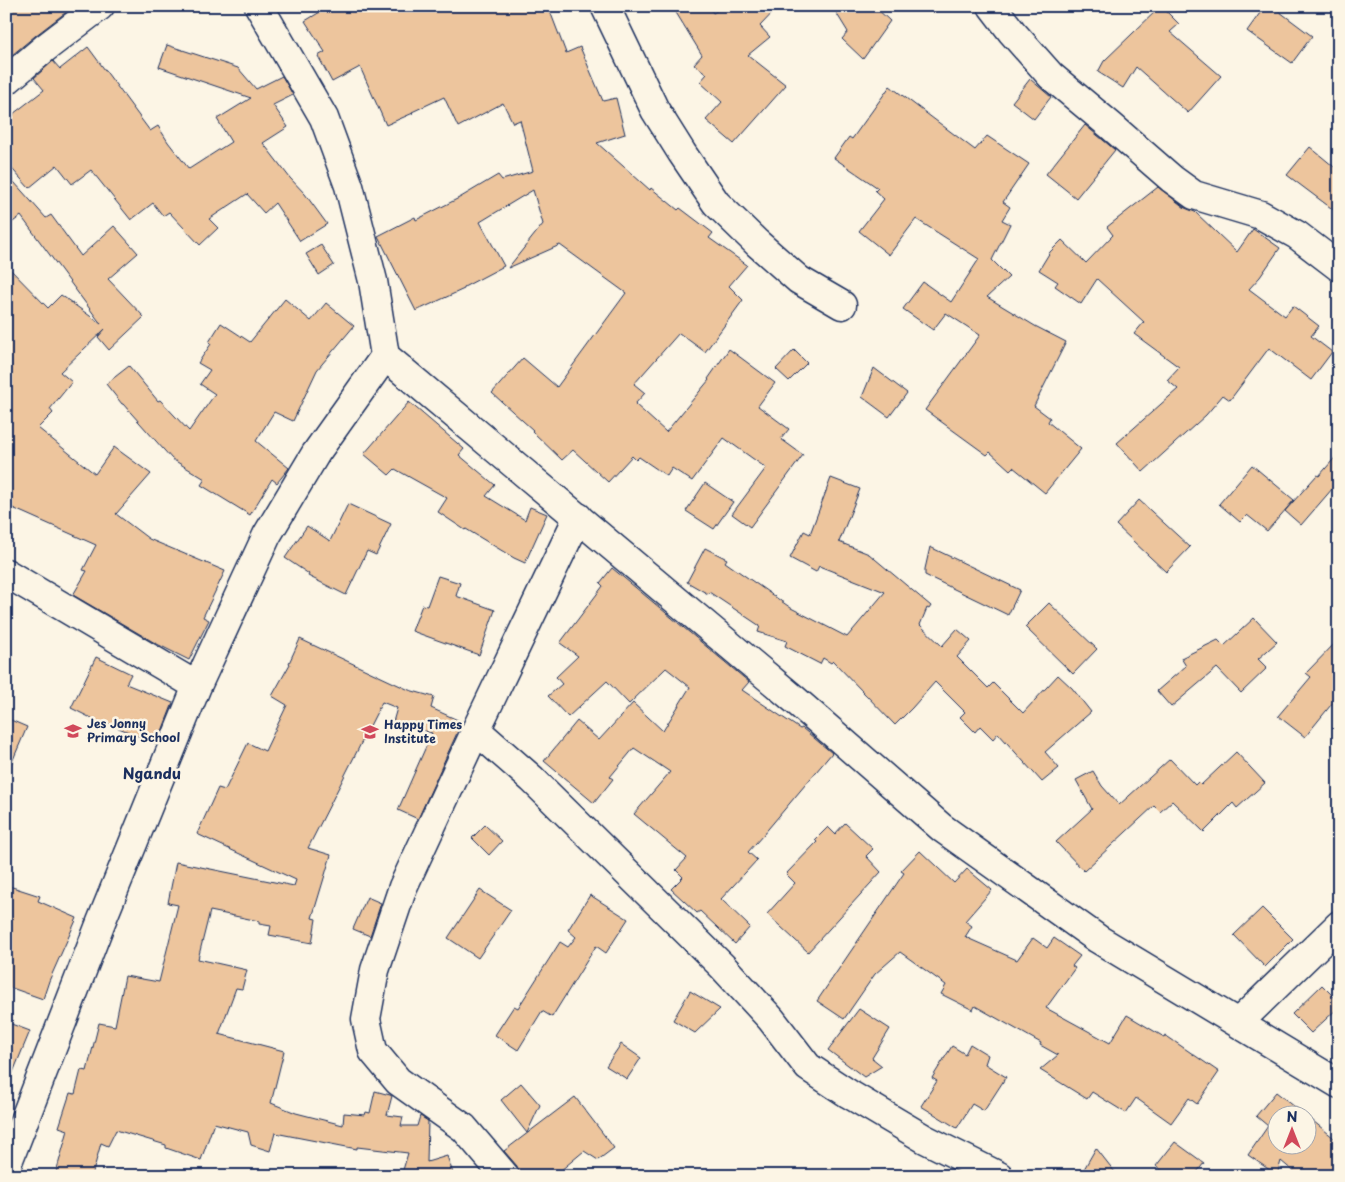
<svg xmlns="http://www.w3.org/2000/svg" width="1345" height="1182" viewBox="0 0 1345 1182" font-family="'Playpen Sans',sans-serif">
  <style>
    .building { fill: #edc59d; stroke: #1b2f5e }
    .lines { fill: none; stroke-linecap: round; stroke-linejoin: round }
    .minor-casing { stroke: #1b2f5e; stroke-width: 31 }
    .minor { stroke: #fcf5e5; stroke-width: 28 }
    .labels { text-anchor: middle; stroke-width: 5; stroke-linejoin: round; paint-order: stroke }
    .poi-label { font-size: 12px; font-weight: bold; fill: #1b2f5e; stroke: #fcf5e5; text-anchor: start }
    .quarter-label { font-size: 15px; font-weight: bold; fill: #1b2f5e; stroke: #fcf5e5 }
  </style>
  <rect width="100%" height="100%" fill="#fcf5e5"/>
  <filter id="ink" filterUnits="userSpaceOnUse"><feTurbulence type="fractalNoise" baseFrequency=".02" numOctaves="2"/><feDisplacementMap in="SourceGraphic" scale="10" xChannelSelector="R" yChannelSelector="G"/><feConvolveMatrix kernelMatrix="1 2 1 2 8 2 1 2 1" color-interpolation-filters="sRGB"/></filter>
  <g filter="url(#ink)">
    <path class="building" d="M6,6H74L35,36L6,60Z
      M330,6H548L566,53L580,47L603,101L616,98L625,134L597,143L650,190L651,188L678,210L680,208L713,233L709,238L747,265L729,286L743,300L705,352L679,333L634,384L645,393L635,404L666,432L709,380L708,379L729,349L775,383L758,406L789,429L781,439L803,455L750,527L732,514L766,468L724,438L692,481L672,468L667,476L639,457L636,460L632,456L608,482L573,450L562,460L532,431L533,430L492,393L523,358L557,387L626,293L560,245L508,268L543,224L533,190L480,222L504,266L464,287V289L416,311L378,236L415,217L416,220L461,197L498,175L502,180L533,171L520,120L513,123L503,103L458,127L444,97L412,112L413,113L386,125L360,67L332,82L318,56L325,52L305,21Z
      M672,6H709L713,13L725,6H779L760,26L770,37L748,55L786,85L734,144L706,120L722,102L700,82L707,74L694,64L702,55Z
      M832,6H874L890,21L863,59L842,39L848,32Z
      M1161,6L1179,24L1170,32L1221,76L1188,113L1136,67L1123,88L1098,72L1104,61Z
      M1265,6H1272L1312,36L1292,63L1247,31Z
      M167,45L238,68L256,89L282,76L293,95L273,105L288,127L263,143L290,178L305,194L327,224L300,241L275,203L264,213L247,194L209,219L218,228L200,245L169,212L163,216L153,203L131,220L91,170L72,184L57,165L29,188L6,162V122L14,115L13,114L44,90L34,78L53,61L60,69L88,47L150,131L158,126L168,142L189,169L231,142L217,119L251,98L159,67Z
      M1030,79L1051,97L1034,119L1012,102Z
      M890,86L975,150L987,136L1029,164L1003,202L1010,207L1002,220L1010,224L992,260L1009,277L987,297L1035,326L1066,342L1034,406L1050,418L1048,422L1081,449L1045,493L1013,467L1010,470L990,452L987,455L925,410L980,335L946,313L933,330L903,309L923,282L951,302L979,259L916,219L889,255L859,231L884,199L875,191L878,188L834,158L849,137L852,139Z
      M1085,125L1115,150L1076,198L1046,174Z
      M1310,147L1339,171V214L1287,175Z
      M6,173L46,218L51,215L81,256L114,226L138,253L108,279L144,317L109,350L98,337L105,329L60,372L72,382L50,409L53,413L38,428L95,474L114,447L151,474L116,514L149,539L225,571L203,617L209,620L189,660L155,643L73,595L87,571L83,570L96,545L6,505V265L48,308L61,295L101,324L21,216L6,227V202L9,200L6,197Z
      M1158,187L1185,208L1195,212L1237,252L1253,229L1280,248L1260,277L1249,289L1285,316L1293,306L1319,326L1311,336L1332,352L1311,380L1269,348L1230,400L1223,395L1206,415L1143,472L1117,443L1178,389L1167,380L1179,367L1134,334L1144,322L1097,279L1081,304L1055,286L1058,282L1039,270L1050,252L1062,240L1086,263L1113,235L1107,227Z
      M321,245L334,265L319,275L306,254Z
      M285,299L311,321L326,303L354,326L317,370L293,421L274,412L256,441L289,468L277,483L272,479L250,515L201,485L205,479L172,459L123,404H122L106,384L129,366L158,401L160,400L189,431L215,394L200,384L210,370L198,363L211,344L209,342L221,323L250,342Z
      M794,350L807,363L789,381L776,369Z
      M874,368L907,393L889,417L862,397Z
      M409,402L464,449L459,455L495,485L486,496L525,520L530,507L547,514L525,563L514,558L466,529L465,530L438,512L447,498L395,469L389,475L364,454Z
      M1339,453V481L1301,525L1285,511L1317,475L1319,476Z
      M1252,465L1294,500L1267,531L1247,515L1240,522L1219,504Z
      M831,478L860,489L839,542L869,554L931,606L929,609L927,608L920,625L942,646L957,629L971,641L957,657L988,688L993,683L1023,713L1058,675L1072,688L1091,712L1045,752L1059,768L1042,782L998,733L993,739L980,726L975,732L960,717L965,712L935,682L912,708L895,725L833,661L831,663L823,658L820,664L785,646L787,641L758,632L760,626L709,592L708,594L687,582L705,548L727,559L725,562L791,608L847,637L885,592L819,566L816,572L790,558L804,531L810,534Z
      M705,483L733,502L714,529L686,511Z
      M1139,500L1190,547L1166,572L1116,525Z
      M348,504L391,524L376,555L367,551L346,595L308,576L309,574L285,558L307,526L330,541Z
      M930,547L1020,590L1008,615L925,575V569Z
      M612,568L749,682L742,690L800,729L802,728L832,753L763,835L748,852L757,860L721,899L750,927L735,944L700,911L697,913L671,889L683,877L676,870L687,858L634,814L670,772L634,748L610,777L613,779L594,803L544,761L577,721L599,740L633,703L663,731L690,687L666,668L629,704L607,681L568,717L548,696L562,684L556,677L578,656L560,643L603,586L600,583Z
      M438,576L460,583L456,596L495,610L479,655L412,631L422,605L427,606Z
      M1049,603L1097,649L1073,674L1025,627Z
      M1254,618L1277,642L1258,659L1267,668L1241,693L1217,668L1171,707L1157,691L1186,666L1181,658L1218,640L1224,646Z
      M300,639L409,690L434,697L431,708L462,722L418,819L398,810L432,733L393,722L397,708L382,702L308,848L331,855L312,918L316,919L312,943L269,935L271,926L259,924V921L210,911L198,959L247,970L242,989L236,988L219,1034L284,1051L271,1103L296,1113L343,1125L344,1113L365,1115L366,1112L370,1113L375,1091L390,1095L392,1096L387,1115L403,1117L401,1126H417L420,1116L428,1121L427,1162L447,1156L454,1176H398L397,1172L403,1170L408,1153L357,1147V1149L275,1133L270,1151L251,1145L248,1132L214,1123L201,1160L166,1148V1145L116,1130L108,1146L101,1143L92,1176H55L68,1130L59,1127L70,1093L75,1094L81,1070L87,1071L99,1023L115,1026L125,976L159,982L178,905L168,903L176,862L294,886L296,880L197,834L218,788L225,790L248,743L265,751L287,705L272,696L290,664L289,663Z
      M1339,639V695L1305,737L1278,716L1311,677L1306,673Z
      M96,657L131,674L126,684L173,703L157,744L107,723L105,725L71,708Z
      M6,718L27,727L6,776Z
      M1236,752L1265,783L1237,808L1233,803L1204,832L1172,801L1160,812L1154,806L1084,871L1056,842L1092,809L1076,780L1093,771L1102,786L1119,805L1170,759L1195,785L1198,782L1201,785Z
      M845,823L873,849L866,856L881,872L808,952L767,914L795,883L786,874L817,842L815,840L828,827L835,834Z
      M485,825L502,841L489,855L472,838Z
      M920,851L954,883L967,869L992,890L965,921L972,926L965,937L1017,960L1033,938L1047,948L1054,938L1080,956L1072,966L1075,968L1046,1008L1110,1043L1127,1015L1164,1037L1165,1035L1219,1072L1197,1104L1189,1098L1171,1123L1136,1098L1126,1113L1092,1092L1087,1099L1040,1070L1058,1055L1040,1045L1041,1043L975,1006L973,1010L941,994L946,985L900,952L875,974L844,1019L817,1001L904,873L901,871Z
      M6,885L40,896L38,901L77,918L49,981L43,999L6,986Z
      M480,890L511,910L478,958L448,938Z
      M590,895L628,919L606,953L596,946L552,1017L542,1011L518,1050L495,1035L514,1006L518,1008L560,942L568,947L576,937L568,930Z
      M367,897L381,903L370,936L353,929Z
      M1262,908L1293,939L1265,967L1234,935Z
      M1322,985L1339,1002V1007L1311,1033L1292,1014Z
      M690,991L720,1009L695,1033L673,1020Z
      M859,1009L890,1029L872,1058L882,1066L864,1077L828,1050Z
      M6,1022L30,1031L7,1087H6Z
      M621,1044L641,1058L627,1079L606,1066Z
      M970,1044L988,1055L985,1064L1006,1077L984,1111L972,1104L957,1128L921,1106L937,1081L932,1078L952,1046L965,1054Z
      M521,1083L540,1105L527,1133L501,1100Z
      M1276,1092L1304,1114H1278V1144H1308V1117L1339,1142V1176H1299L1281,1161L1277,1175L1248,1155L1268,1126L1256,1116Z
      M575,1097L614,1148L598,1160L584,1151L554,1176H520L517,1166L504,1151Z
      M1175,1142L1204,1163L1194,1176H1169L1156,1166Z
      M1096,1148L1118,1176H1080Z"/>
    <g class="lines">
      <g class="minor-casing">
        <path id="minor" d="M259,6L324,118L349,186L373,281L385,356L794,699L942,828L1098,939L1339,1084
          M605,6L655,110L682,153L716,203L757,243L799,280L842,305
          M992,6L1012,32L1051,76L1111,126L1172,179L1194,195L1261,215L1297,235L1339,267
          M6,81L45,48L100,6
          M6,573L197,686
          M476,730L532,779L722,966L771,1019L808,1067L849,1094L925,1139L999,1176
          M1238,1023L1339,925
          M6,1167L101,922L197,686L267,535L316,453L385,356
          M505,1176L464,1128L398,1081L373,1051L366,1019L375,970L403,887L476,730L578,517"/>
      </g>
      <use href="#minor" class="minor"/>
    </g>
  </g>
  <defs>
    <g id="school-bare" transform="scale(1.35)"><path d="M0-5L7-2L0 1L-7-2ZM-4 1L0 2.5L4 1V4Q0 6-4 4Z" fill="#d1495b" stroke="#fcf5e5" stroke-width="2.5" paint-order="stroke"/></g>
  </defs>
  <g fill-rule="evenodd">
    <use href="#school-bare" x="73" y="731"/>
    <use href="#school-bare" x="370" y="732"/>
  </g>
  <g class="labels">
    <g class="poi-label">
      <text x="87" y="728">Jes Jonny<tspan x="87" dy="14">Primary School</tspan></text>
      <text x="384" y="729">Happy Times<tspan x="384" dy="14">Institute</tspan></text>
    </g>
    <g class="quarter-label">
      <text x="152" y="779">Ngandu</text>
    </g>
  </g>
  <rect width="1345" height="1182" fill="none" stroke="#fcf5e5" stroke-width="25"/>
  <rect x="12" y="12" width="1320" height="1157" fill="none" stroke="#1b2f5e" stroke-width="2" filter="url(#ink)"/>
  <g transform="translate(1292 1130)"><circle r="24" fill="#fcf5e5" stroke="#a2a6af"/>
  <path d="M0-4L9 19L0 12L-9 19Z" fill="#d1495b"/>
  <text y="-8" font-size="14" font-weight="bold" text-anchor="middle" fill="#1b2f5e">N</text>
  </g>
</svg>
